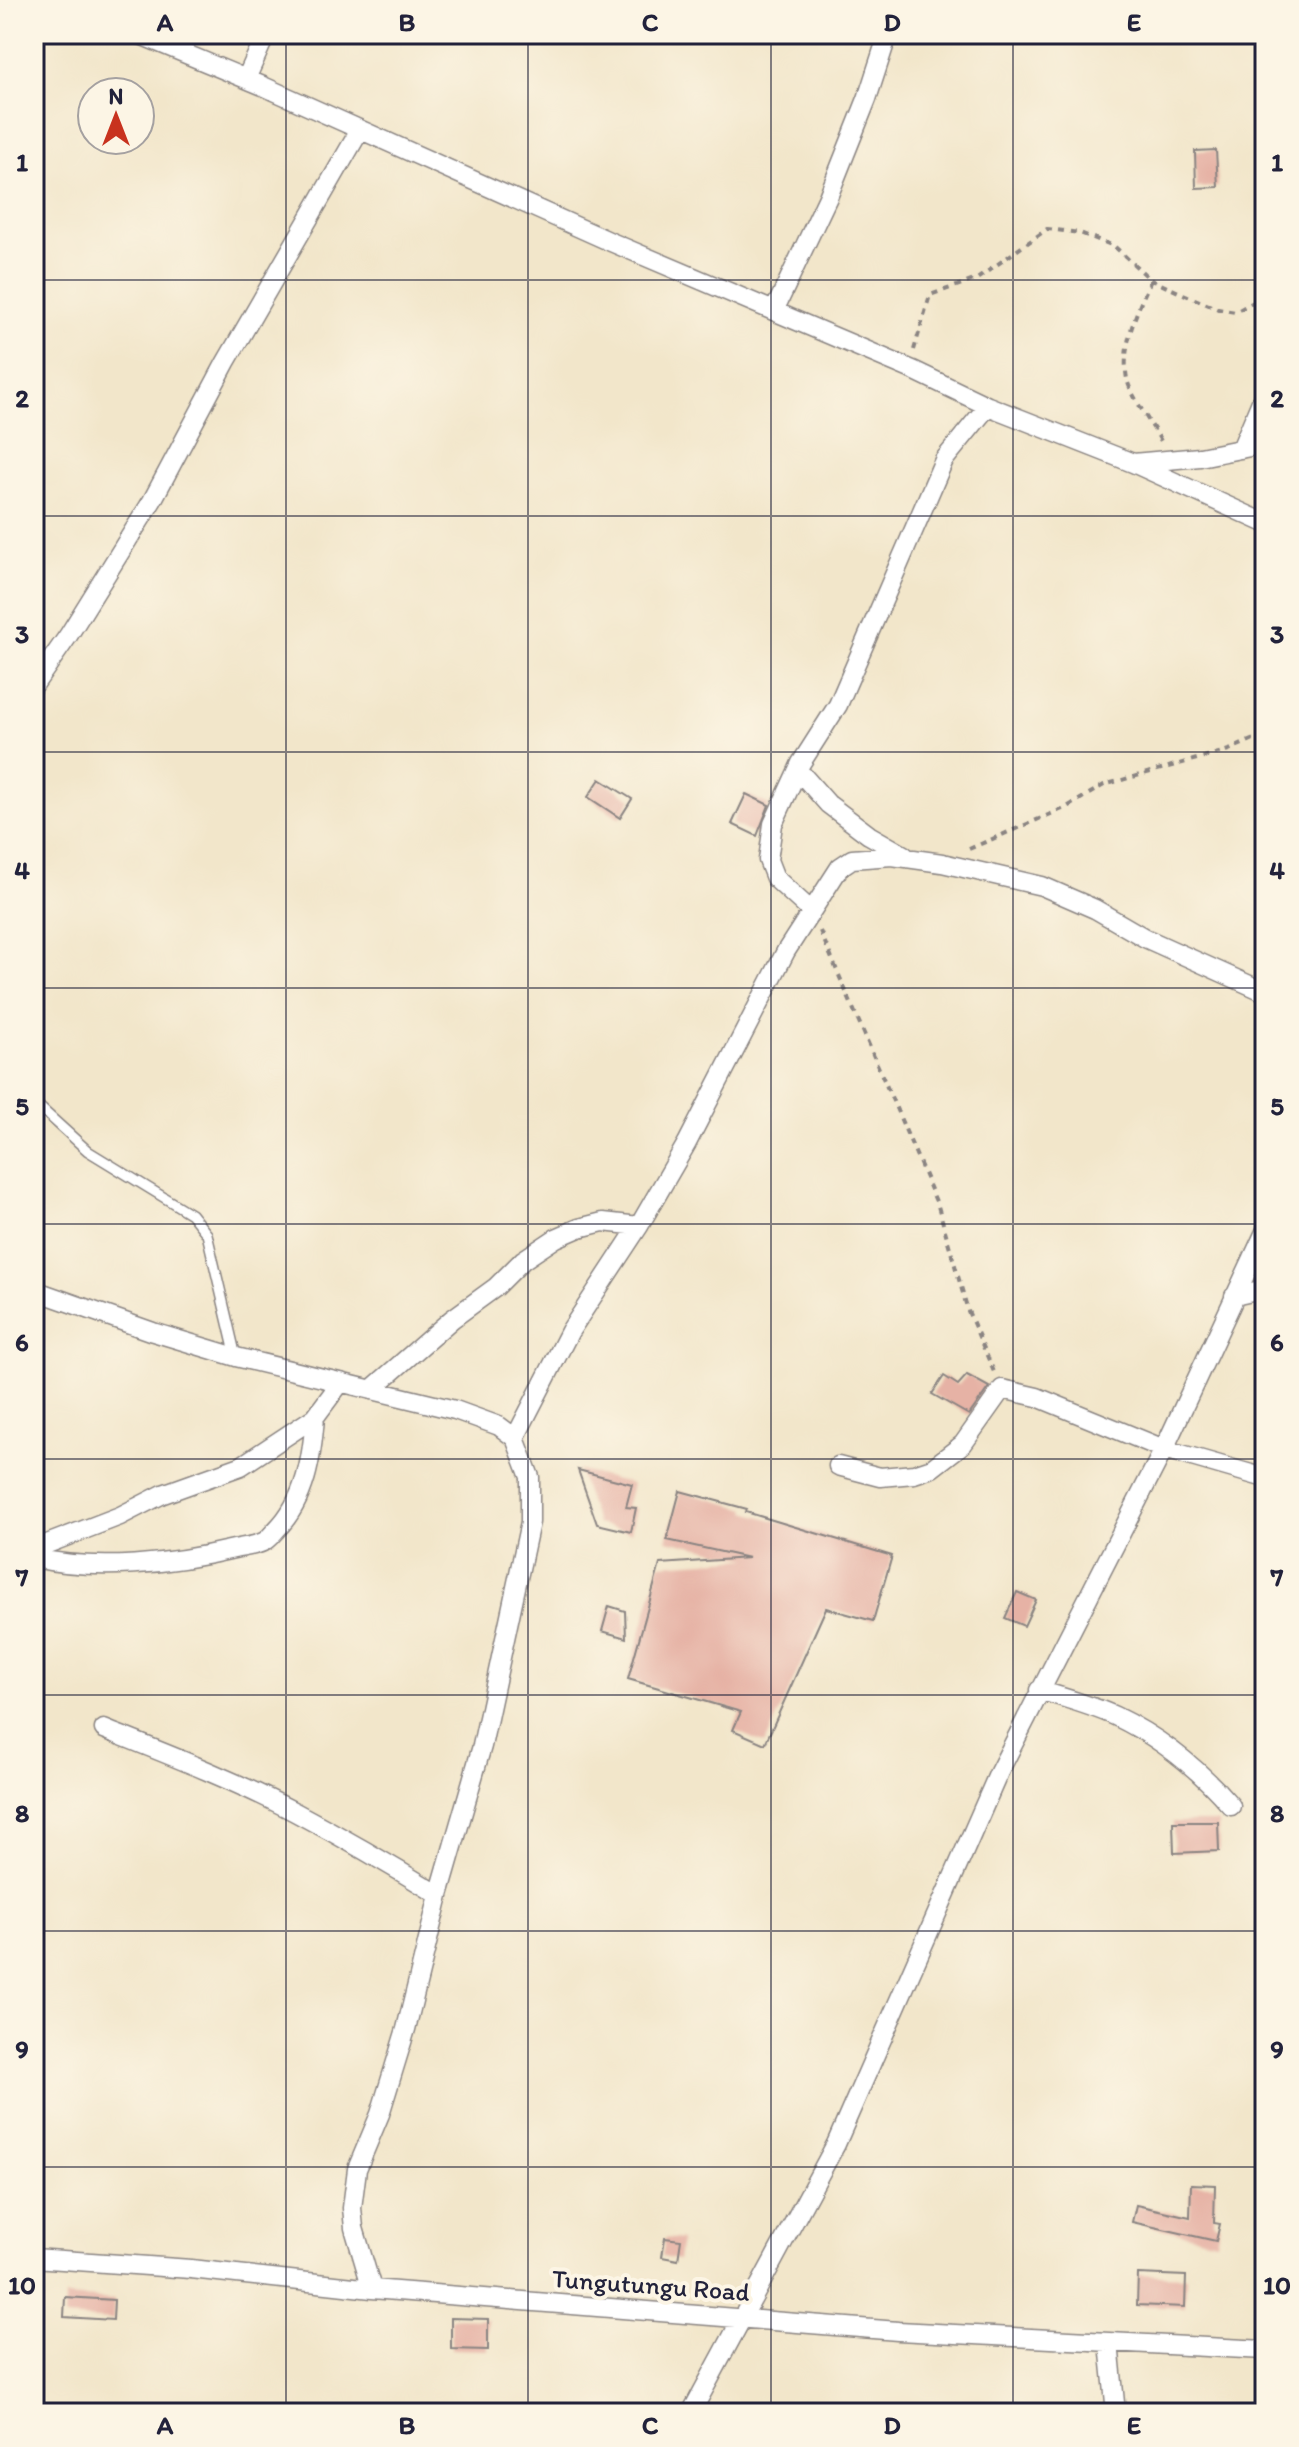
<svg xmlns="http://www.w3.org/2000/svg" width="1299" height="2447" viewBox="0 0 1299 2447" font-family="Itim,sans-serif">
  <style>
    .building { fill: #e6b2a5 }
    .lines { fill: none; stroke-linecap: round; stroke-linejoin: round }
    .service-casing { stroke: #8a8482; stroke-width: 12 }
    .minor-casing { stroke: #8a8482; stroke-width: 21 }
    .path { stroke: #8a8482; stroke-width: 4; stroke-dasharray: 6 6; stroke-linecap: butt }
    .service { stroke: #fff; stroke-width: 9 }
    .minor { stroke: #fff; stroke-width: 18 }
    .grid { fill: none; stroke: #22223b; stroke-width: 2; stroke-opacity: 0.55 }
    .labels { text-anchor: middle; stroke-width: 8; stroke-linejoin: round; paint-order: stroke }
    .street-label { font-size: 26px; fill: #22223b; stroke: #fcf5e5 }
    .neatline { fill: none; stroke: #22223b; stroke-width: 3 }
    .grid-label { font-size: 26px; text-anchor: middle; font-weight: bold; fill: #22223b }
  </style>
  <rect width="100%" height="100%" fill="#fcf5e5"/>
  <filter id="ink" filterUnits="userSpaceOnUse"><feTurbulence type="fractalNoise" baseFrequency=".0125" numOctaves="2"/><feDisplacementMap in="SourceGraphic" scale="16" xChannelSelector="R" yChannelSelector="G"/><feConvolveMatrix kernelMatrix="1 2 1 2 8 2 1 2 1" color-interpolation-filters="sRGB"/></filter>
  <filter id="wash" filterUnits="userSpaceOnUse"><feTurbulence type="fractalNoise" baseFrequency=".006" numOctaves="4" result="noise"/><feDisplacementMap in="SourceGraphic" scale="32" xChannelSelector="R" yChannelSelector="G"/><feGaussianBlur stdDeviation="1.8" result="paint"/><feColorMatrix in="noise" values="0 0 0 0 0 0 0 0 0 0 0 0 0 0 0 0 0 1.4 0 .05"/><feComposite in="paint" operator="in"/></filter>
  <g filter="url(#wash)">
    <rect width="100%" height="100%" fill="#f2e6ca"/>
    <g id="blocks">
      <path class="building" d="M1216,150L1218,187L1196,188L1195,151Z
        M600,779L632,799L620,818L588,797Z
        M746,794L769,805L757,836L732,824Z
        M967,1375L989,1387L969,1415L932,1394L944,1376L958,1385Z
        M578,1470L632,1484L626,1507L636,1508L631,1532L597,1524Z
        M680,1491L747,1509L746,1512L892,1556L873,1621L826,1608L765,1744L733,1730L741,1712L628,1679L660,1564L749,1558L667,1540Z
        M1017,1592L1036,1600L1024,1626L1005,1618Z
        M609,1606L625,1611L626,1638L602,1631Z
        M1173,1822H1218L1219,1851L1174,1853Z
        M1191,2184L1215,2185L1214,2223L1220,2224L1216,2241L1132,2222L1136,2205L1190,2217Z
        M665,2238L681,2240L678,2260L662,2257Z
        M1138,2274L1186,2276L1185,2307L1137,2305Z
        M65,2297L114,2300L113,2320L64,2317Z
        M451,2318L488,2319V2350L451,2349Z"/>
    </g>
  </g>
  <g filter="url(#ink)">
    <use href="#blocks" fill-opacity="0" stroke="#8a8482" stroke-width="2"/>
    <g class="lines">
      <g class="service-casing">
        <path id="service" d="M34,1102L88,1151L191,1214L207,1234L236,1357"/>
      </g>
      <g class="minor-casing">
        <path id="minor" d="M138,34L263,86L611,242L915,371L988,406L1133,463L1265,523
          M246,79L266,34
          M774,311L828,197L867,99L888,34
          M1241,449L1265,392
          M1133,463L1200,457L1265,444
          M34,685L68,636L152,501L226,362L360,130
          M798,770L828,804L869,835L904,855
          M811,911L775,878L768,860L773,824L801,763L838,705L944,460L988,406
          M34,1290L153,1332L236,1357L455,1410L499,1426L515,1438L530,1477V1522L482,1746L439,1895L406,2029L380,2114L357,2169L352,2208L354,2228L372,2289
          M1234,1296L1265,1289
          M372,1389L452,1319L496,1287L523,1260L556,1238L579,1228L603,1222L639,1226
          M515,1438L570,1331L639,1226L687,1143L786,951L840,867L852,859L892,856L942,863L1042,886L1095,909L1145,938L1265,992
          M838,1466L880,1477L914,1474L932,1468L963,1444L1002,1389L1037,1397L1164,1449L1265,1478
          M34,1549L120,1516L163,1494L241,1466L315,1417L341,1382
          M34,1558C97,1572 171,1564 234,1549C243,1547 255,1546 263,1542C268,1540 273,1533 276,1530C306,1500 312,1457 315,1417
          M1039,1690C1064,1698 1091,1705 1115,1716C1159,1737 1199,1769 1231,1806
          M104,1729C169,1755 234,1780 295,1812C344,1838 392,1866 439,1895
          M34,2258L191,2269L372,2289L898,2331L1265,2350
          M1109,2343L1116,2413
          M691,2413L836,2144L999,1772L1164,1449L1265,1232"/>
      </g>
      <path class="path" d="M1151,280C1137,310 1121,346 1127,379C1129,392 1153,427 1161,441
        M914,350L930,295L977,279L1047,229L1080,233L1114,246L1151,280L1218,309L1235,312L1265,296
        M969,849L1067,807L1104,785L1229,750L1265,734
        M820,931L938,1206L968,1311L994,1372"/>
      <use href="#service" class="service"/>
      <use href="#minor" class="minor"/>
    </g>
  </g>
  <path class="grid" d="M286,34V2413M528,34V2413M771,34V2413M1013,34V2413M34,280H1265M34,516H1265M34,752H1265M34,988H1265M34,1224H1265M34,1459H1265M34,1695H1265M34,1931H1265M34,2167H1265"/>
  <g class="labels">
    <g class="street-label">
      <text transform="translate(651 2285) rotate(4)" y="9">Tungutungu Road</text>
    </g>
  </g>
  <rect width="1299" height="2447" fill="none" stroke="#fcf5e5" stroke-width="88"/>
  <g transform="translate(116 116)"><circle r="38" fill="#fcf5e5" stroke="#a5a1a1" stroke-width="2"/>
  <path d="M0-6L14 30L0 20L-14 30Z" fill="#c8321e"/>
  <text y="-12" font-size="22" font-weight="bold" text-anchor="middle" fill="#22223b">N</text>
  </g>
  <rect x="44" y="44" width="1211" height="2359" class="neatline"/>
  <g class="grid-label">
    <text x="165" y="31">A</text>
    <text x="407" y="31">B</text>
    <text x="650" y="31">C</text>
    <text x="892" y="31">D</text>
    <text x="1134" y="31">E</text>
    <text x="22" y="171">1</text>
    <text x="1277" y="171">1</text>
    <text x="22" y="407">2</text>
    <text x="1277" y="407">2</text>
    <text x="22" y="643">3</text>
    <text x="1277" y="643">3</text>
    <text x="22" y="879">4</text>
    <text x="1277" y="879">4</text>
    <text x="22" y="1115">5</text>
    <text x="1277" y="1115">5</text>
    <text x="22" y="1351">6</text>
    <text x="1277" y="1351">6</text>
    <text x="22" y="1586">7</text>
    <text x="1277" y="1586">7</text>
    <text x="22" y="1822">8</text>
    <text x="1277" y="1822">8</text>
    <text x="22" y="2058">9</text>
    <text x="1277" y="2058">9</text>
    <text x="22" y="2294">10</text>
    <text x="1277" y="2294">10</text>
    <text x="165" y="2434">A</text>
    <text x="407" y="2434">B</text>
    <text x="650" y="2434">C</text>
    <text x="892" y="2434">D</text>
    <text x="1134" y="2434">E</text>
  </g>
</svg>
